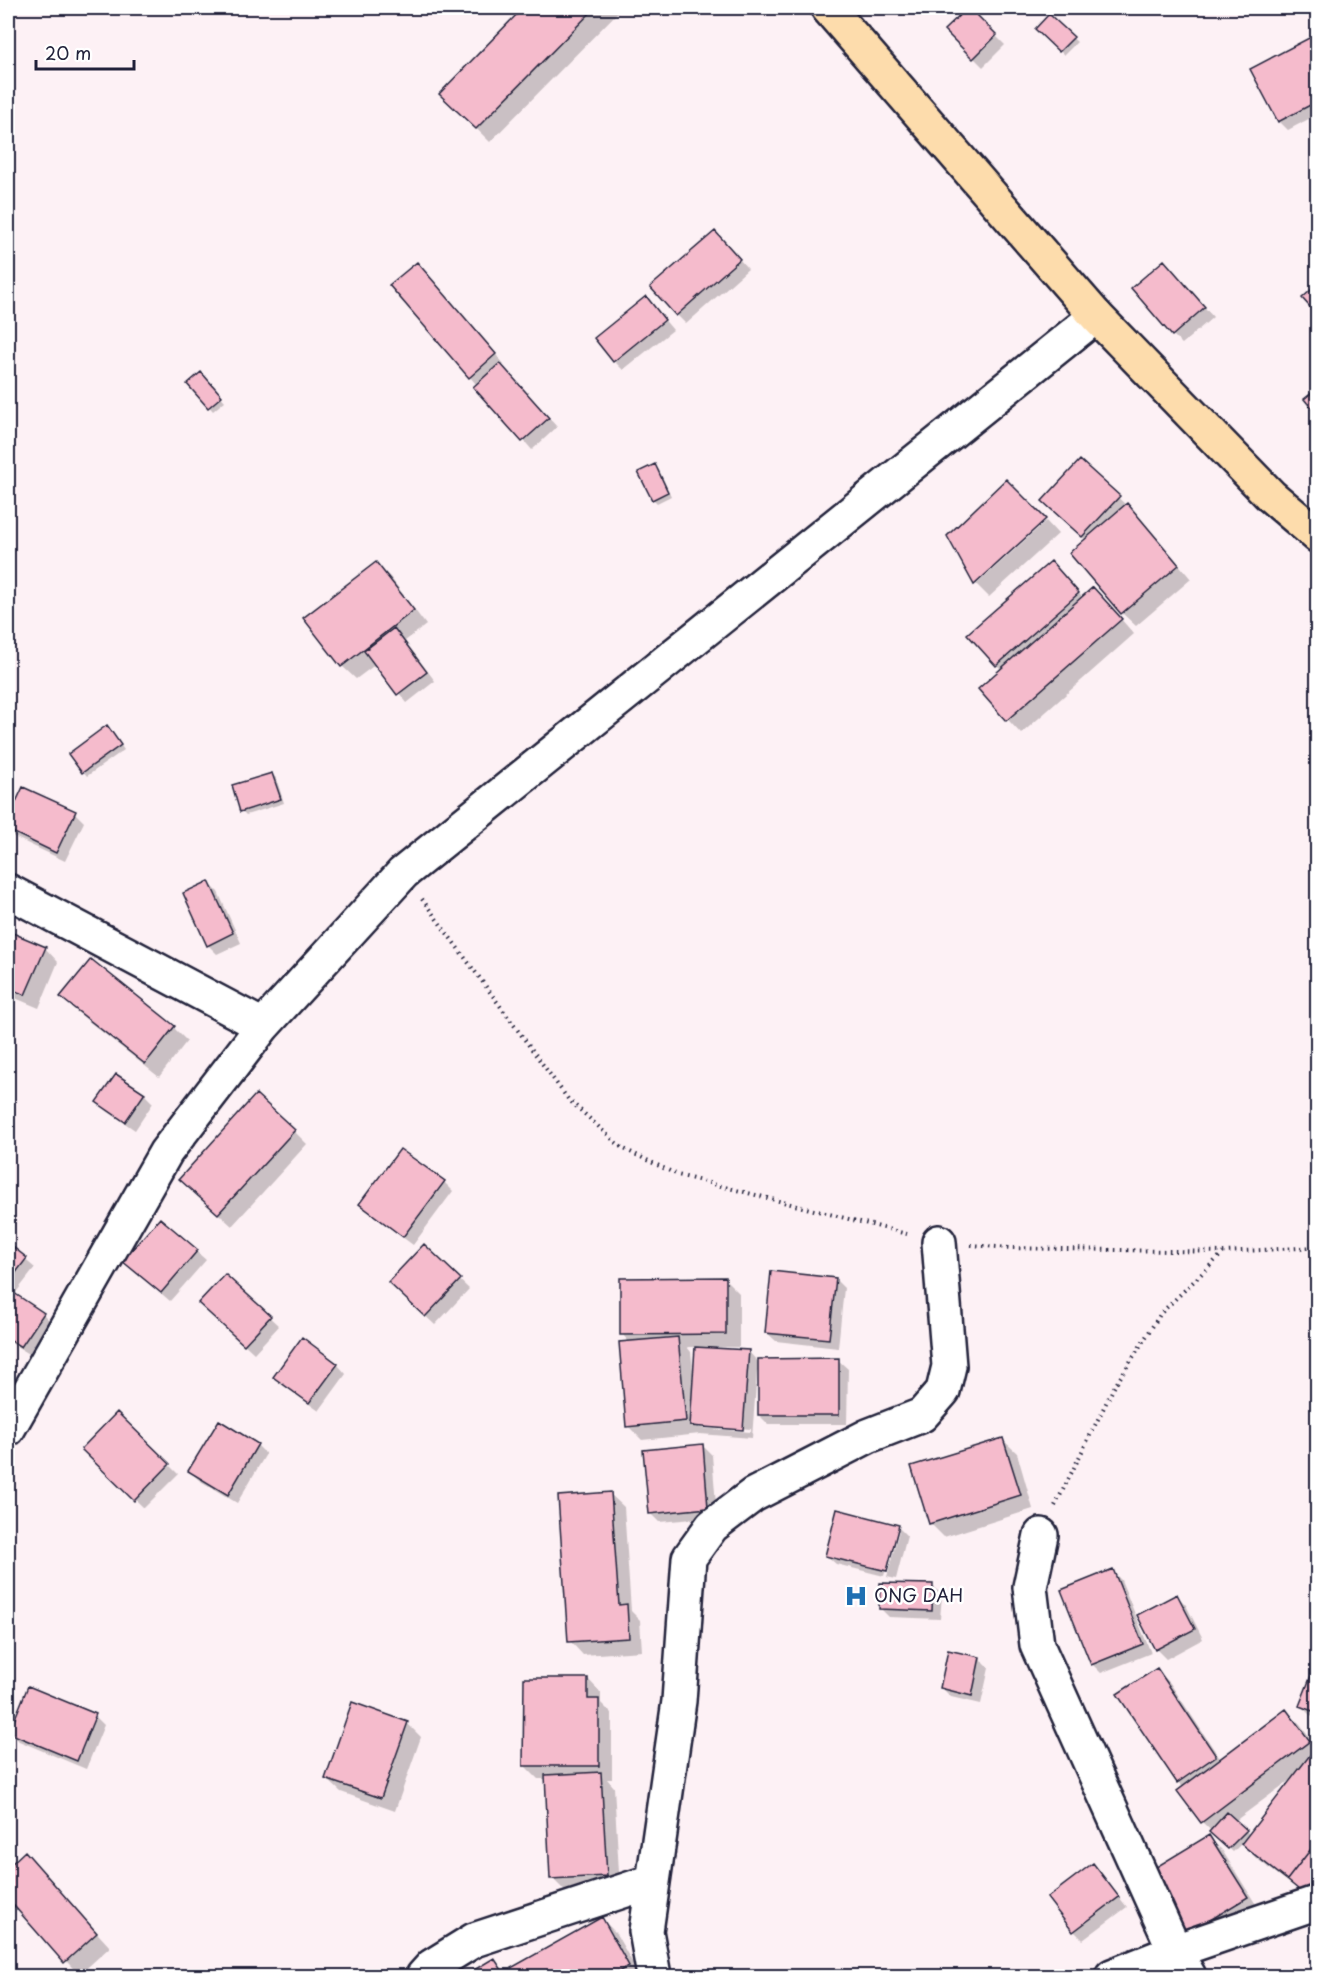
<svg xmlns="http://www.w3.org/2000/svg" width="1325" height="1984" viewBox="0 0 1325 1984" font-family="'Playpen Sans',sans-serif">
  <style>
    .shadow { fill: #0003; fill-rule: evenodd }
    .building { fill: #f5bbcc; stroke: #22223b; stroke-width: 1.5 }
    .lines { fill: none; stroke-linecap: round; stroke-linejoin: round }
    .street-casing { stroke: #22223b; stroke-width: 38 }
    .highway-casing { stroke: #22223b; stroke-width: 38 }
    .path { stroke: #22223b; stroke-width: 4; stroke-dasharray: 1.5 4.5; stroke-linecap: butt }
    .street { stroke: #fff; stroke-width: 33 }
    .highway { stroke: #fddcac; stroke-width: 33 }
    .labels { text-anchor: middle; stroke-width: 5; stroke-linejoin: round; paint-order: stroke }
    .poi-label { font-size: 18px; fill: #22223b; stroke: #fff; text-anchor: start }
  </style>
  <rect width="100%" height="100%" fill="#fdf1f5"/>
  <filter id="ink" filterUnits="userSpaceOnUse"><feTurbulence type="fractalNoise" baseFrequency=".0167" numOctaves="2"/><feDisplacementMap in="SourceGraphic" scale="12" xChannelSelector="R" yChannelSelector="G"/><feConvolveMatrix kernelMatrix="1 2 1 2 8 2 1 2 1" color-interpolation-filters="sRGB"/></filter>
  <g filter="url(#ink)">
    <path class="shadow" d="M525,8H622L490,142L441,94Z
      M968,8L1005,45L983,67L946,30Z
      M1049,16L1077,42L1064,55L1037,29Z
      M1311,39L1318,46V114L1288,130L1279,121Z
      M724,242L748,269L686,324L677,315Z
      M1173,271L1213,317L1182,344L1173,335Z
      M426,273L504,364L502,366L557,427L532,450L470,377Z
      M646,298L673,330L623,370L614,361Z
      M201,374L225,401L213,411L189,384Z
      M1080,462L1141,519L1191,579L1136,626L1122,613L1086,540L1053,510Z
      M655,466L659,470L671,496L657,503L653,499Z
      M1046,521L1058,534L989,597L976,584L948,537L977,580V584Z
      M376,564L390,577L426,625L405,641L435,681L407,703L376,664L356,679L342,666Z
      M1059,572L1083,598L1107,603L1134,634L1021,734L980,689L1002,670L997,665Z
      M111,731L124,750L87,776L70,754Z
      M272,774L276,778L284,803L246,815L242,811Z
      M24,788L75,813L84,822L65,861L14,837L8,830V822Z
      M209,883L218,892L241,943L217,954L208,945Z
      M8,933L45,948L58,962L39,1008L8,995Z
      M62,997L174,1028L187,1041L159,1077L76,1011Z
      M116,1076L144,1094L153,1103L135,1130L107,1111L98,1102Z
      M294,1131L307,1144L232,1226L194,1192Z
      M444,1182L453,1191L413,1245L370,1213L361,1204Z
      M160,1220L206,1260L170,1301L133,1269Z
      M8,1245L35,1268L14,1295L43,1314L52,1323L31,1355L8,1341Z
      M424,1246L469,1289L435,1325L399,1291Z
      M225,1276L279,1326L254,1353L209,1312Z
      M725,1279L739,1293V1347H716V1350L749,1352L759,1363L838,1360L848,1369L847,1424H768L759,1415V1372H757L752,1438L700,1434L642,1440L628,1426L630,1343L622,1334ZM687,1347H696L695,1370H693L691,1352ZM699,1425L751,1429V1432L699,1428Z
      M835,1279L844,1288L838,1348L776,1341L766,1332Z
      M302,1339L338,1365L346,1374L319,1411L284,1386L275,1377Z
      M118,1414L178,1474L144,1508L83,1449Z
      M1003,1440L1017,1453L1033,1509L944,1537L930,1523Z
      M257,1445L266,1454L237,1503L199,1480L190,1471Z
      M703,1446L712,1455L717,1517L659,1522L650,1513Z
      M610,1494L624,1507L631,1611L640,1620L642,1651L583,1655L570,1641Z
      M898,1527L907,1536L896,1579L887,1577L899,1531H896L884,1576L836,1564L826,1555Z
      M1112,1571L1121,1580L1151,1653L1101,1673L1092,1664Z
      M933,1586L942,1595L940,1619L889,1617L880,1608Z
      M1177,1596L1186,1605L1203,1639L1166,1659L1157,1650L1139,1616Z
      M980,1659L989,1668L981,1704L951,1697L942,1688Z
      M1318,1662V1718L1310,1715L1301,1706Z
      M1157,1670L1170,1683L1221,1760L1286,1711L1300,1724L1318,1748L1301,1892L1256,1858L1242,1843L1233,1852L1202,1822L1184,1788L1178,1782ZM1294,1777L1250,1835L1235,1821Z
      M588,1679L601,1693V1703L612,1714V1779H607L614,1787L620,1889L566,1892L552,1878L546,1779H538L525,1766Z
      M29,1688L95,1716L104,1725L86,1769L19,1741L10,1732Z
      M407,1723L421,1737L395,1811L341,1792L327,1779Z
      M1208,1837L1222,1850L1260,1911L1202,1947Z
      M25,1854L110,1947L79,1975L8,1897V1869Z
      M1093,1865L1127,1907L1083,1940L1074,1931Z
      M602,1919L615,1932L640,1976H517L513,1969Z
      M494,1960L508,1976H467Z"/>
    <path class="building" d="M523,8H595L476,129L439,94Z
      M967,8H970L997,35L973,59L944,30Z
      M1049,14L1074,37L1059,52L1035,29Z
      M1311,37L1318,50V101L1278,122L1250,69Z
      M715,231L740,259L676,316L650,287Z
      M1164,260L1205,307L1172,336L1131,288Z
      M417,262L496,354L469,378L389,285Z
      M1318,284V316L1302,298Z
      M646,296L665,320L613,362L594,338Z
      M500,363L549,418L522,442L473,387Z
      M201,372L222,396L208,408L187,384Z
      M1318,388V416L1304,399Z
      M1080,460L1120,496L1082,537L1042,501Z
      M655,464L668,492L652,500L638,472Z
      M1006,479L1046,519L974,585L947,536Z
      M1127,503L1179,565L1121,614L1069,553Z
      M1051,561L1079,593L996,666L967,634Z
      M376,562L414,610L341,667L303,618Z
      M1093,587L1122,619L1006,721L978,689Z
      M394,628L427,672L397,695L364,651Z
      M107,725L121,745L82,773L68,754Z
      M272,773L281,799L240,812L232,785Z
      M23,787L76,811L56,853L8,830V819Z
      M209,881L233,933L207,946L183,893Z
      M8,931L46,947L25,995L8,988Z
      M91,959L175,1026L145,1064L60,997Z
      M116,1074L145,1093L125,1122L96,1102Z
      M256,1094L295,1130L218,1214L179,1179Z
      M400,1149L445,1181L403,1237L359,1204Z
      M160,1218L198,1250L161,1293L122,1261Z
      M8,1243L27,1258L8,1283Z
      M424,1244L461,1279L425,1317L388,1282Z
      M771,1271L836,1278L829,1339L765,1333Z
      M225,1274L271,1316L244,1345L198,1303Z
      M726,1277V1334L620,1335V1278Z
      M8,1289L44,1313L21,1347L8,1339Z
      M302,1337L338,1364L309,1403L273,1377Z
      M678,1337L686,1421L626,1427L619,1342Z
      M695,1347L749,1350L743,1430L690,1426Z
      M839,1358V1415H758V1359Z
      M117,1412L170,1464L134,1501L81,1449Z
      M219,1420L258,1444L228,1495L188,1471Z
      M1003,1438L1021,1495L929,1524L911,1466Z
      M703,1444L708,1508L649,1514L643,1450Z
      M611,1492L619,1605L627,1604L629,1638L568,1642L558,1496Z
      M837,1509L899,1525L887,1571L825,1556Z
      M1113,1569L1143,1644L1091,1665L1061,1590Z
      M880,1583L933,1584L932,1611L879,1609Z
      M1177,1594L1195,1629L1155,1650L1137,1615Z
      M948,1650L980,1657L972,1696L940,1688Z
      M1318,1658V1713L1299,1706Z
      M1157,1668L1216,1756L1177,1783L1117,1694Z
      M524,1678H588V1699H599V1766H523Z
      M28,1686L96,1714L77,1761L9,1733Z
      M352,1702L408,1722L381,1798L325,1779Z
      M1286,1709L1310,1741L1201,1823L1177,1791Z
      M1310,1755L1318,1761V1840L1287,1880L1241,1844Z
      M601,1772L607,1876L550,1879L545,1775Z
      M1227,1812L1247,1830L1228,1849L1209,1832Z
      M1209,1835L1248,1897L1187,1934L1148,1872Z
      M1318,1840V1889L1310,1899L1287,1880Z
      M25,1851L97,1933L64,1963L8,1899V1867Z
      M1093,1863L1119,1897L1073,1932L1047,1898Z
      M602,1917L629,1966L611,1976H516L511,1968Z
      M494,1958L506,1976H464Z"/>
    <g class="lines">
      <g class="street-casing">
        <path id="street" d="M8,891L263,1026
          M8,1429L166,1152L263,1026L403,873L1096,316
          M1041,1535L1030,1587L1037,1645L1175,1951L1189,1976
          M423,1976L432,1966L474,1940L653,1881
          M654,1976L646,1931L679,1701L689,1558L712,1526L753,1495L868,1436L922,1415L943,1391L949,1366L939,1242
          M1112,1976L1175,1951L1318,1902"/>
      </g>
      <g class="highway-casing">
        <path id="highway" d="M828,8L1096,316L1271,496L1318,536"/>
      </g>
      <path class="path" d="M422,899L568,1099L622,1148L678,1175L907,1234
        M971,1245L1010,1248L1224,1252L1318,1247
        M1055,1506L1113,1389L1161,1313L1223,1253"/>
      <use href="#street" class="street"/>
      <use href="#highway" class="highway"/>
    </g>
  </g>
  <defs>
    <g id="hospital-bare" transform="scale(1.8)"><path d="M-5-5h3v3.5h4V-5h3V5h-3V1.5h-4V5h-3Z" fill="#1f6fb2" stroke="#fff" stroke-width="2.5" paint-order="stroke"/></g>
  </defs>
  <g fill-rule="evenodd">
    <use href="#hospital-bare" x="856" y="1596"/>
  </g>
  <g class="labels">
    <g class="poi-label">
      <text x="874" y="1602">ONG DAH</text>
    </g>
  </g>
  <rect width="1325" height="1984" fill="none" stroke="#fff" stroke-width="30"/>
  <rect x="15" y="15" width="1295" height="1954" fill="none" stroke="#22223b" stroke-width="2" filter="url(#ink)"/>
  <path d="M36 60v9h98v-9" fill="none" stroke="#22223b" stroke-width="3"/>
  <text x="45" y="60" font-size="18" fill="#22223b" stroke="#ffffff" stroke-width="4.5" paint-order="stroke">20 m</text>
</svg>
